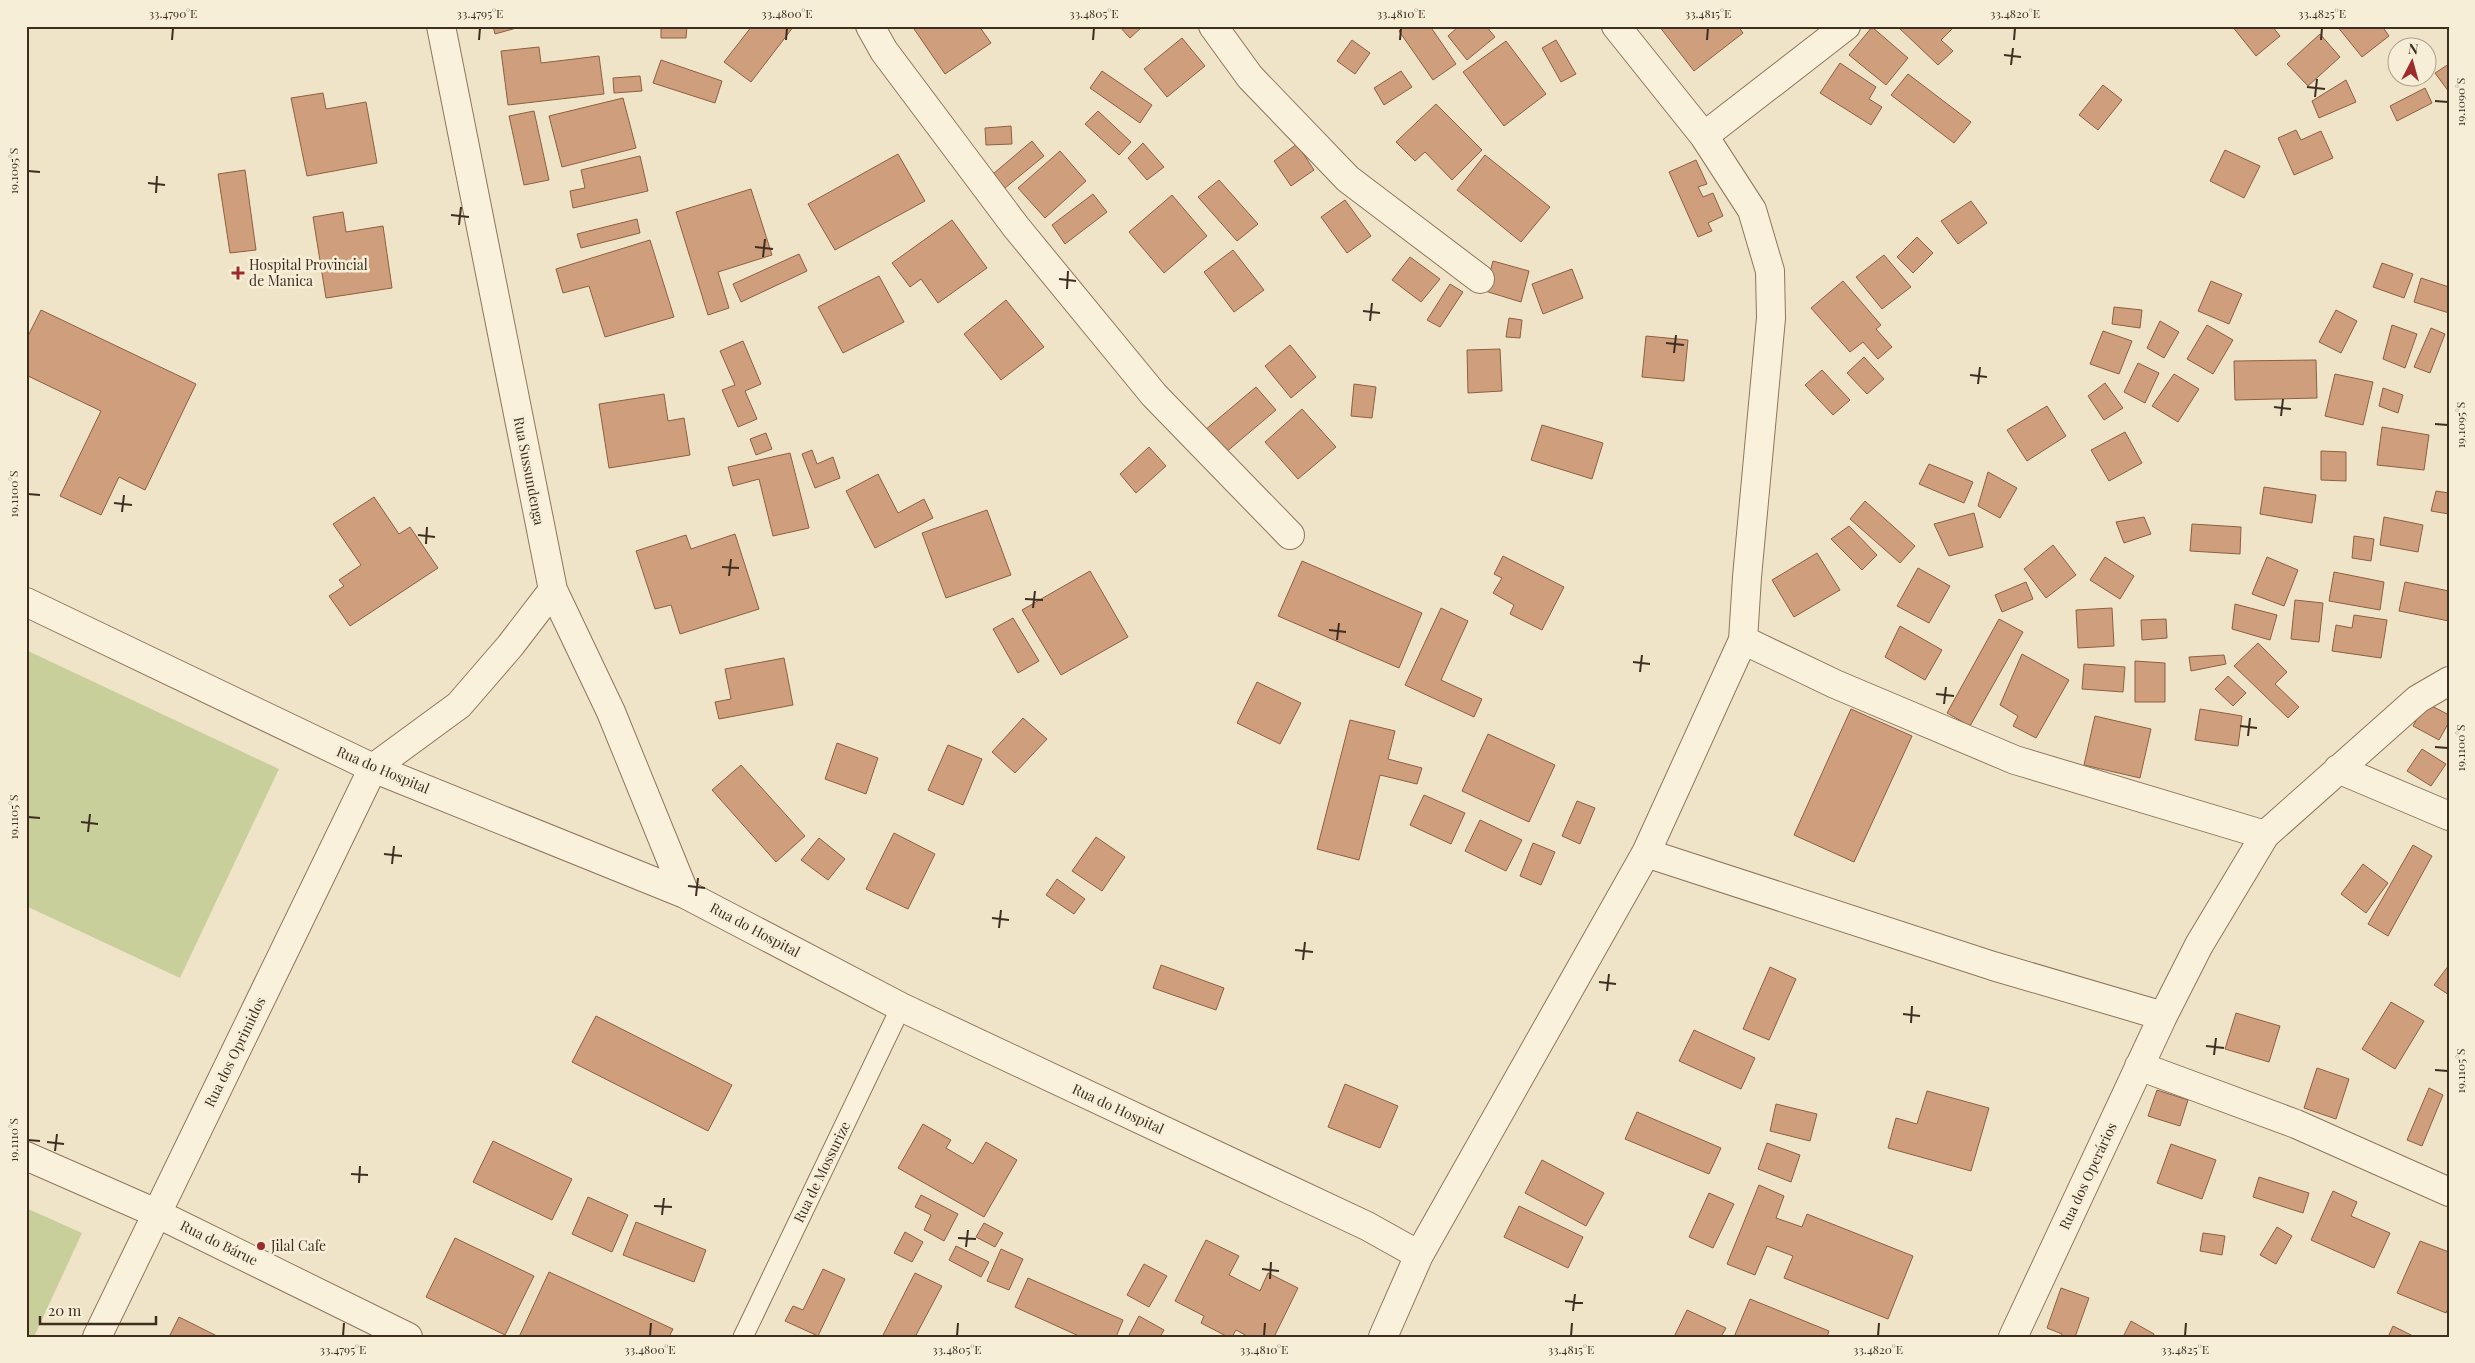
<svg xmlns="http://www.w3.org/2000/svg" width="2475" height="1363" viewBox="0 0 2475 1363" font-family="'Playfair Display',serif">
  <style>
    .green { fill: #c9cf9b }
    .building { fill: #cf9f7d; stroke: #8d5f41 }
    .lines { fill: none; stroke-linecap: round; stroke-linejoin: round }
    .lane-casing { stroke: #8d765c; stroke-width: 21 }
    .street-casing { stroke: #8d765c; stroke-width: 30 }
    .lane { stroke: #faf1dc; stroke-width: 19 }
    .street { stroke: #faf1dc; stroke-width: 28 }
    .ticks { fill: none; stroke: #3d2e20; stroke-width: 2 }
    .poi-dot { fill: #9e2a2b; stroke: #f7eed8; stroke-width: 2 }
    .labels { text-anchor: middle; stroke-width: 5; stroke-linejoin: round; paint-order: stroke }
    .poi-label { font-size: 14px; fill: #3d2e20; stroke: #f7eed8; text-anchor: start }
    .street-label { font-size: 14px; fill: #3d2e20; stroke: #f7eed8 }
    .neatline { fill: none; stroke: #3d2e20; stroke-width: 2 }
    .ticks-label { font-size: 12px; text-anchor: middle; fill: #3d2e20 }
  </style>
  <rect width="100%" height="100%" fill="#f0e4c8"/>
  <path class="green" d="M26,650L279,769L180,978L26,906Z
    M26,1208L82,1233L34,1337H26Z"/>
  <path class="building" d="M493,26H520V27L495,34Z
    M661,26H687L686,38H661Z
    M752,26H794L751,82L724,62Z
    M912,26H979L991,43L945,74Z
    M1119,26H1143L1130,38Z
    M1406,26H1430L1456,64L1433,80L1399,31Z
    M1459,26H1486L1495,37L1467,60L1448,36Z
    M1659,26H1738L1743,33L1694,71Z
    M1897,26H1955L1941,40L1953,51L1938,65Z
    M2232,26H2272L2280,36L2256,56Z
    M2337,26H2382L2389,36L2362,57Z
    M1872,27L1908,58L1886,85L1849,55Z
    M2320,34L2340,57L2308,86L2287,64Z
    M1182,38L1205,66L1167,97L1144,69Z
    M1352,40L1370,53L1355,74L1337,61Z
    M1556,40L1576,74L1561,82L1542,48Z
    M1506,41L1546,94L1504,126L1463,72Z
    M539,47L541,63L599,56L604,94L508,105L501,51Z
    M661,60L722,81L715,103L653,83Z
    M1840,63L1876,87L1869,99L1882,107L1871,125L1820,93Z
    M2449,64V92L2435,73Z
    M1102,71L1152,105L1140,123L1090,88Z
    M1401,71L1412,87L1384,105L1374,88Z
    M1908,74L1971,122L1954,143L1891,95Z
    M640,76L642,91L614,93L613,78Z
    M2346,80L2356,102L2319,118L2312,101Z
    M2103,85L2122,100L2098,130L2079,115Z
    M2425,88L2432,103L2397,121L2390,106Z
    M323,93L326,109L366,102L377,163L307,176L291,98Z
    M623,98L636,148L562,167L549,116Z
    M1436,104L1482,150L1452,180L1425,152L1415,161L1396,142Z
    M534,111L549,180L524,185L509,116Z
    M1098,111L1131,142L1119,155L1085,124Z
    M1011,126L1012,144L986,145L985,128Z
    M2296,130L2301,140L2321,131L2333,158L2294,175L2278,138Z
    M1032,141L1044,156L1005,188L993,174Z
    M1143,143L1164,167L1147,180L1128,158Z
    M1297,144L1314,170L1291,186L1274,161Z
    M2225,150L2260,166L2244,198L2210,181Z
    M1060,151L1086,181L1045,218L1018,188Z
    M898,154L925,201L835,250L808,204Z
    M1485,155L1550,207L1521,242L1457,190Z
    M640,156L648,191L573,208L570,191L585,188L581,170Z
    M1696,160L1707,184L1698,187L1703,197L1713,193L1723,216L1708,223L1712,231L1698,237L1669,172Z
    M245,170L256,250L230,253L218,174Z
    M1219,180L1258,224L1237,241L1198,197Z
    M751,189L772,255L718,272L729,308L708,315L676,212Z
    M1093,194L1107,212L1065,244L1052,225Z
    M1172,195L1207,236L1164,273L1129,232Z
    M1345,200L1371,236L1347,253L1321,217Z
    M1971,201L1987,223L1958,244L1941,221Z
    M343,212L346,232L383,226L392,288L326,298L313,217Z
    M637,219L640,233L581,248L577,234Z
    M952,220L987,268L938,303L921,279L910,287L892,263Z
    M1917,237L1933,253L1913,273L1897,257Z
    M650,240L674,317L605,337L589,286L563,293L556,269Z
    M1233,250L1264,290L1234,312L1204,272Z
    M799,254L807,271L741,302L733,284Z
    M1884,255L1911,287L1882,309L1856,277Z
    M1410,257L1440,279L1421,302L1392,280Z
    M1493,261L1529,271L1521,302L1485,291Z
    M2382,263L2413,274L2404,298L2373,287Z
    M1572,269L1583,298L1543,314L1532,284Z
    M879,276L904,322L843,353L818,307Z
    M2421,278L2449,287V313L2414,302Z
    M1843,281L1881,325L1876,329L1892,347L1878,359L1863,342L1850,352L1811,308Z
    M2211,281L2242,294L2229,324L2198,311Z
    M1450,284L1463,292L1440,327L1427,320Z
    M1006,300L1044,347L1001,380L964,334Z
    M2114,307L2142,310L2140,328L2112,324Z
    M41,310L196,384L145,490L119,477L101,515L60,496L101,411L26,375V340Z
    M2336,310L2357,321L2341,353L2319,342Z
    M1509,318L1522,320L1520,338L1506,337Z
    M2160,321L2179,332L2164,358L2147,348Z
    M2207,325L2233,340L2213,374L2187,359Z
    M2392,325L2417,334L2405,368L2383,359Z
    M2431,328L2445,334L2430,373L2414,367Z
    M2103,331L2132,341L2119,374L2090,364Z
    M1646,336L1688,340L1684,381L1642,377Z
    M743,341L761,384L745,391L757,419L738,427L722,390L735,385L720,351Z
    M1290,345L1316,377L1291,398L1265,366Z
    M1500,349L1502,391L1468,393L1467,350Z
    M1864,357L1884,379L1867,394L1847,373Z
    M2316,360L2317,398L2235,400L2234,361Z
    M2138,363L2159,373L2145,403L2124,392Z
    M1822,370L1850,400L1833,415L1805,385Z
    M2174,374L2199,389L2178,422L2152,406Z
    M2335,374L2373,382L2363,425L2325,416Z
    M2105,383L2123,408L2104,420L2088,396Z
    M1354,384L1376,387L1372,418L1351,416Z
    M1256,387L1276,410L1225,453L1205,430Z
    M2383,388L2403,395L2398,413L2379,406Z
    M664,394L668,421L684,418L690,455L609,468L599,404Z
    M2047,406L2066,436L2027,461L2007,430Z
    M1302,409L1336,447L1298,479L1265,442Z
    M1542,425L1603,443L1592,479L1531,460Z
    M2382,427L2429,435L2424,470L2377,465Z
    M2125,432L2142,463L2109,481L2091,450Z
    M766,433L772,449L756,455L750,439Z
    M1149,447L1166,466L1136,493L1120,474Z
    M812,450L817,464L833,457L840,478L815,488L802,454Z
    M2321,451L2346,452V481L2321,480Z
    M790,453L809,528L773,536L759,479L733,486L728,467Z
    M1929,464L1973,482L1964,503L1919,484Z
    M1988,472L2017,488L2000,518L1978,506Z
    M878,474L898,513L924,499L933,518L875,548L846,491Z
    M2264,487L2316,495L2312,523L2260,514Z
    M2436,491L2449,493V514L2431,511Z
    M374,497L399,534L410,527L438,568L350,626L329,596L344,586L339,580L361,565L333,524Z
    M1865,501L1915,546L1900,563L1850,519Z
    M987,510L1011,575L946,598L922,533Z
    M1974,513L1983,547L1949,556L1934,524Z
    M2144,517L2151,534L2124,543L2116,522Z
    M2384,517L2423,525L2418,552L2380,545Z
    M2192,524L2241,527L2240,554L2190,551Z
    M1849,526L1877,555L1862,570L1831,539Z
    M735,534L759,609L680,634L671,605L655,609L636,551L686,535L691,549Z
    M2354,536L2374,539L2371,561L2352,558Z
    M2053,545L2076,575L2046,598L2024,569Z
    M1817,553L1840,590L1794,617L1772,580Z
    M1503,556L1564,587L1542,630L1510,614L1514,605L1493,593L1502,578L1494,574Z
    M2105,557L2134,576L2120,599L2090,580Z
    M2267,557L2298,570L2284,606L2252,594Z
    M1302,561L1422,613L1399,668L1278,616Z
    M1918,568L1950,586L1929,623L1897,606Z
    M1090,571L1128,637L1061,675L1022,610Z
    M2334,572L2384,582L2380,610L2329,601Z
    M2026,582L2033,599L2002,612L1995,595Z
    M2405,582L2449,591V621L2399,611Z
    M2295,600L2323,603L2319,642L2291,639Z
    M2235,604L2277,615L2270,640L2232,629Z
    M1441,608L1468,621L1441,680L1482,699L1474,717L1405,685Z
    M2112,608L2114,646L2078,648L2076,610Z
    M2354,615L2387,620L2381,658L2332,651L2336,625L2352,628Z
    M1013,618L1039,661L1018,673L993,629Z
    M1999,619L2023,632L1970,726L1947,713Z
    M2166,619L2167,638L2142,640L2141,620Z
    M1900,626L1942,650L1925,680L1885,657Z
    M2258,643L2287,672L2275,684L2299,707L2288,718L2234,666Z
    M2022,654L2069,680L2036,738L2013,726L2018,716L2000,705Z
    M2224,655L2226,664L2191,671L2189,657Z
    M784,658L793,705L719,719L715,702L731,699L725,669Z
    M2135,661L2165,663V702H2135Z
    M2084,664L2125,667L2123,692L2082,689Z
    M2228,676L2246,693L2233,706L2215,689Z
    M1257,682L1301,703L1280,744L1237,723Z
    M2426,703L2449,715V722L2439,740L2413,726Z
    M1851,709L1912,736L1854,862L1794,835Z
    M2200,709L2242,716L2238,746L2195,740Z
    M2095,716L2151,729L2140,778L2084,765Z
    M1023,718L1047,739L1015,773L992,752Z
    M1350,720L1395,731L1388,759L1422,768L1417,784L1380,775L1359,860L1317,849Z
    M1488,734L1555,765L1529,822L1462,791Z
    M837,743L878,758L866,794L825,779Z
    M948,745L982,759L963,805L928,790Z
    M2422,749L2446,764L2431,786L2407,771Z
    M741,765L805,836L776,862L712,790Z
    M1424,795L1465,813L1451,844L1410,825Z
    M1577,801L1595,808L1580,844L1562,836Z
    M1480,820L1522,840L1506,871L1465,851Z
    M894,833L935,854L908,909L866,889Z
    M1096,837L1125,857L1102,891L1072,871Z
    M819,838L845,859L828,880L801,860Z
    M1533,843L1555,852L1541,885L1520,876Z
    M2413,845L2432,856L2388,936L2368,924Z
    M2363,864L2388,883L2366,913L2341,894Z
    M1057,879L1085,899L1074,914L1046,895Z
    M1161,965L1224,988L1216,1010L1153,988Z
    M2449,965V995L2434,985Z
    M1770,967L1796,979L1769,1040L1743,1029Z
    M2391,1002L2424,1021L2395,1069L2362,1049Z
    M2236,1013L2280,1026L2269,1062L2225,1049Z
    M596,1016L732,1085L708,1131L572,1062Z
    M1694,1030L1755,1058L1741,1089L1679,1061Z
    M2317,1068L2349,1079L2336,1119L2304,1108Z
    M1345,1084L1398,1106L1380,1148L1328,1127Z
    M2429,1088L2443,1095L2422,1146L2407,1140Z
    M2157,1090L2188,1100L2180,1126L2148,1116Z
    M1927,1091L1989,1108L1971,1171L1888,1148L1896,1118L1917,1124Z
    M1776,1104L1817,1114L1810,1141L1770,1131Z
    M1637,1112L1721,1148L1709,1174L1625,1139Z
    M923,1124L951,1140L946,1148L973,1164L986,1142L1017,1160L984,1217L898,1168Z
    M493,1141L572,1179L552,1220L473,1182Z
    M1767,1143L1800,1155L1791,1182L1758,1169Z
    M2171,1144L2216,1160L2202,1199L2157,1183Z
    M1542,1160L1604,1193L1586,1226L1525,1193Z
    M2259,1177L2309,1193L2303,1213L2253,1197Z
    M1759,1185L1784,1196L1776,1218L1802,1227L1807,1214L1913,1256L1888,1319L1784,1278L1793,1256L1767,1246L1755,1275L1727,1264Z
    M2333,1191L2357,1202L2351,1216L2390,1233L2374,1268L2311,1240Z
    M1709,1193L1734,1204L1713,1248L1689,1237Z
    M921,1195L958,1214L944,1241L924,1230L931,1215L915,1207Z
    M588,1197L628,1215L612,1252L572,1234Z
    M1519,1206L1583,1237L1568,1268L1504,1237Z
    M636,1222L706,1250L694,1282L623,1255Z
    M984,1223L1003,1233L995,1247L976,1237Z
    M2277,1227L2292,1236L2276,1264L2260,1255Z
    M905,1232L923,1242L912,1262L894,1253Z
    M2203,1233L2225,1236L2222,1255L2200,1251Z
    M455,1238L534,1276L505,1335L426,1297Z
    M1206,1240L1239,1256L1229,1275L1260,1291L1268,1273L1298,1288L1274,1337H1249L1236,1330L1232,1337H1228L1201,1323L1204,1316L1175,1301Z
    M2420,1241L2449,1252V1306L2446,1313L2397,1293Z
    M956,1246L989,1262L981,1277L949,1260Z
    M1001,1249L1023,1259L1009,1290L987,1281Z
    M1144,1264L1167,1276L1149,1307L1127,1295Z
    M823,1269L845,1279L818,1336L785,1321L793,1306L803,1310Z
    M549,1272L673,1329L669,1337H519Z
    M915,1273L942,1286L915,1337H882Z
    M1028,1278L1123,1320L1116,1337H1081L1015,1307Z
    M2061,1288L2089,1298L2075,1337H2061L2062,1334L2047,1328Z
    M1750,1299L1829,1331L1827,1337H1734Z
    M1687,1310L1726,1328L1721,1337H1674Z
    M1139,1316L1164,1330L1160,1337H1128Z
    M179,1317L219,1337H169Z
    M2131,1321L2154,1334L2153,1337H2123Z
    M2393,1326L2415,1337H2388Z"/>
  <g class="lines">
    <g class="lane-casing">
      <path id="lane" d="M743,1337L901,1007"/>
    </g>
    <g class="street-casing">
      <path id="street" d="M441,26L553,590L611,712L685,894
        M870,26L884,51L1016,227L1154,395L1290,535
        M1213,26L1250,77L1348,179L1480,279
        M1704,136L1846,26
        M26,602L373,768L685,894L901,1007L1367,1226L1419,1255
        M1743,640L1835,684L2015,760L2265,835
        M2338,769L2449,816
        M1646,853L1993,966L2163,1016
        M2139,1066L2296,1124L2449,1192
        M26,1156L156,1213L408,1337
        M97,1337L373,768L459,705L510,646L553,590
        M1383,1337L1419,1255L1646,853L1743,640L1747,577L1771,318L1770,271L1752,210L1704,136L1616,26
        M2013,1337L2163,1016L2199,945L2265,835L2418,699L2449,681"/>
    </g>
    <use href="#lane" class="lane"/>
    <use href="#street" class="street"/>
  </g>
  <path class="ticks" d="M172,40L173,28M479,40L480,28M786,40L787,28M1093,40L1094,28M1400,40L1401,28M1707,40L1708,28M2014,40L2015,28M2321,40L2322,28M2004,55L2021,57M2011,65L2013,48M2307,87L2325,89M2315,97L2317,79M2435,101L2448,102M28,171L40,172M148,183L165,185M156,193L157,176M451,215L469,217M459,225L461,207M755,247L773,249M763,257L765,239M1059,279L1076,281M1067,289L1068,271M1363,311L1380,313M1370,321L1372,303M1666,343L1684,345M1674,353L1676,335M1970,375L1987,377M1978,384L1980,367M2274,407L2291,409M2281,416L2283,399M2435,424L2448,425M28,494L40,495M114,503L132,505M122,512L124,495M418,535L435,537M426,544L427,527M722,567L739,568M729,576L731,559M1025,599L1043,600M1033,608L1035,591M1329,630L1346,632M1337,640L1339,623M1633,662L1650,664M1640,672L1642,655M1936,694L1954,696M1944,704L1946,687M2240,726L2257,728M2248,736L2250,718M2435,747L2448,748M28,817L40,818M81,822L98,824M88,832L90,814M384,854L402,856M392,864L394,846M688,886L705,888M696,896L698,878M992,918L1009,920M999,928L1001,910M1295,950L1313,952M1303,960L1305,942M1599,982L1616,984M1607,991L1609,974M1903,1014L1920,1016M1911,1023L1912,1006M2206,1046L2224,1048M2214,1055L2216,1038M2435,1070L2448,1071M28,1140L40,1141M47,1142L64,1144M55,1151L57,1134M351,1174L368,1175M359,1183L360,1166M654,1206L672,1207M662,1215L664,1198M958,1238L976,1239M966,1247L968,1230M1262,1269L1279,1271M1270,1279L1271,1262M1565,1301L1583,1303M1573,1311L1575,1294M343,1336L344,1323M650,1336L651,1323M957,1336L958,1323M1264,1336L1265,1323M1571,1336L1572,1323M1878,1336L1879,1323M2185,1336L2186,1323"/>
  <g class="poi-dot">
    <path d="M235.5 265.5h5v5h5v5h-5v5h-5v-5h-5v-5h5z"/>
    <circle cx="261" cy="1246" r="5"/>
  </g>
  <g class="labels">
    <g class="poi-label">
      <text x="249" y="270">Hospital Provincial<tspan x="249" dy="16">de Manica</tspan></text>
      <text x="271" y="1251">Jilal Cafe</text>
    </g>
    <g class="street-label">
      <text transform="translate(529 471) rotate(79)" y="5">Rua Sussundenga</text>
      <text transform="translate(383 770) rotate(23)" y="5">Rua do Hospital</text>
      <text transform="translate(755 930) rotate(28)" y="5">Rua do Hospital</text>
      <text transform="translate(235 1052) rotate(-64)" y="5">Rua dos Oprimidos</text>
      <text transform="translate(1118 1109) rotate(25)" y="5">Rua do Hospital</text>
      <text transform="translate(822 1172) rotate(-64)" y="5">Rua de Mossurize</text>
      <text transform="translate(2088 1176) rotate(-65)" y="5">Rua dos Operários</text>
      <text transform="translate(219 1243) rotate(26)" y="5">Rua do Bárue</text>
    </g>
  </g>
  <rect width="2475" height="1363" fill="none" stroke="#f7eed8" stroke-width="55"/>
  <g transform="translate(2412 62) rotate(6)"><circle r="24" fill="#f7eed8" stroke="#ada18e"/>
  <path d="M0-4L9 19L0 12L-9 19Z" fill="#9e2a2b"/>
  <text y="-8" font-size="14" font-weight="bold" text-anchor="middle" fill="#3d2e20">N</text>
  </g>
  <path d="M40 1316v8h116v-8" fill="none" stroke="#3d2e20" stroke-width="2.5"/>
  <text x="48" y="1316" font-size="15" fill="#3d2e20" stroke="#f7eed8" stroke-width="4" paint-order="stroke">20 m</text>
  <rect x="28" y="28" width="2420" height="1308" class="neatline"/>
  <g class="ticks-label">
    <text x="173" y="18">33.4790°E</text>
    <text x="480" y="18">33.4795°E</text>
    <text x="787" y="18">33.4800°E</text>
    <text x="1094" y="18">33.4805°E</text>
    <text x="1401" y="18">33.4810°E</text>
    <text x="1708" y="18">33.4815°E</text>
    <text x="2015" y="18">33.4820°E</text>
    <text x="2322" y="18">33.4825°E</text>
    <text transform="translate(2461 102) rotate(-90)" y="4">19.1090°S</text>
    <text transform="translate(14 171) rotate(-90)" y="4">19.1095°S</text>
    <text transform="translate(2461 425) rotate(-90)" y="4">19.1095°S</text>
    <text transform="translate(14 494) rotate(-90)" y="4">19.1100°S</text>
    <text transform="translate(2461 748) rotate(-90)" y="4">19.1100°S</text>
    <text transform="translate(14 817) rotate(-90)" y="4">19.1105°S</text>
    <text transform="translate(2461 1071) rotate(-90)" y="4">19.1105°S</text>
    <text transform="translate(14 1140) rotate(-90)" y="4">19.1110°S</text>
    <text x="343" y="1354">33.4795°E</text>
    <text x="650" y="1354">33.4800°E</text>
    <text x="957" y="1354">33.4805°E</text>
    <text x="1264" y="1354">33.4810°E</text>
    <text x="1571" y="1354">33.4815°E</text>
    <text x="1878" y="1354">33.4820°E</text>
    <text x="2185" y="1354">33.4825°E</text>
  </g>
</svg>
